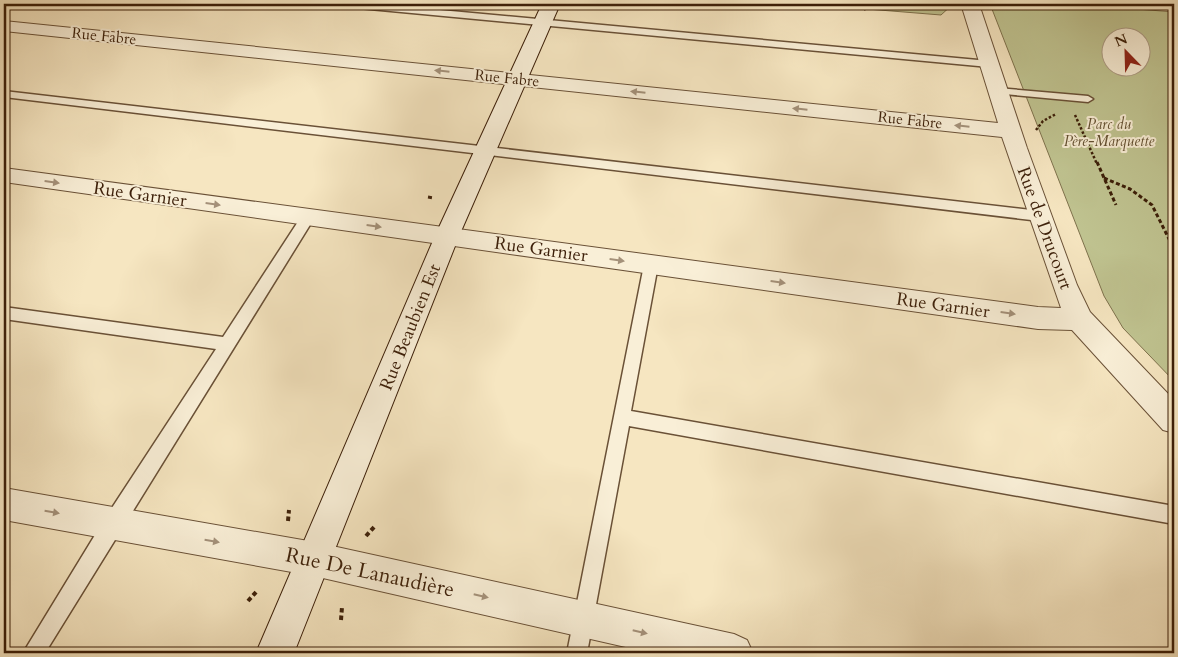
<svg xmlns="http://www.w3.org/2000/svg" width="1178" height="657" viewBox="0 0 1178 657" font-family="Cardo,serif">
  <style>
    .green { fill: #c0c491; stroke: #7e724d; fill-rule: evenodd }
    .lines { fill: none; stroke-linecap: round; stroke-linejoin: round }
    .lane-casing { stroke: #6a5137; stroke-width: 3 }
    .street-casing { stroke: #6a5137; stroke-width: 2 }
    .secondary-casing { stroke: #3c1f09; stroke-width: 2 }
    .path-far2 { stroke: #3c1f09; stroke-width: 2.5; stroke-dasharray: 2.5 2; stroke-linecap: butt }
    .path-far1 { stroke: #3c1f09; stroke-width: 3; stroke-dasharray: 4 2.5; stroke-linecap: butt }
    .path { stroke: #3c1f09; stroke-width: 4; stroke-dasharray: 4.5 3; stroke-linecap: butt }
    .lane { fill: #f9efd7; fill-rule: evenodd }
    .street { fill: #f9efd7; fill-rule: evenodd }
    .secondary { fill: #f9efd7; fill-rule: evenodd }
    .oneway { fill: #a4917a }
    .labels { text-anchor: middle; stroke-width: 4; stroke-linejoin: round; paint-order: stroke }
    .far-street-label { font-size: 15px; fill: #3c1f09; stroke: #f9efd7 }
    .far-park-label { font-size: 15px; font-style: italic; fill: #645132; stroke: #f9efd7 }
    .street-label { font-size: 18px; fill: #3c1f09; stroke: #f9efd7 }
    .near-street-label { font-size: 21px; fill: #3c1f09; stroke: #f9efd7 }
  </style>
  <rect width="100%" height="100%" fill="#f6e6c1"/>
  <filter id="stains"><feTurbulence type="fractalNoise" baseFrequency=".004" numOctaves="4"/><feColorMatrix values="0 0 0 0 .2 0 0 0 0 .09 0 0 0 0 .02 0 0 0 .5 -.17"/></filter>
  <radialGradient id="worn" r=".72"><stop offset=".6" stop-color="#630" stop-opacity="0"/><stop offset="1" stop-color="#630" stop-opacity=".3"/></radialGradient>
  <path class="green" d="M873,4H953L941,15L867,9Z
    M990,4H1075L1174,12V381L1123,328L1104,296ZM1110,38H1140V68H1110Z"/>
  <g class="lines">
    <g class="lane-casing">
      <path id="lane" d="M344,4H375L989,61L994,64L989,67L348,7Z
        M997,88L1088,96L1093,99L1088,102L993,93V89Z
        M4,91L1040,211L1047,216L1040,221L4,97Z
        M308,212L313,214L315,217L313,220L45,653H23L106,517L216,349L4,319V307L223,337L303,214Z
        M651,260L658,265L631,411L1174,506V524L629,426L587,653H567L644,265Z"/>
    </g>
    <g class="street-casing">
      <path id="street" d="M961,4H979L1027,148L1077,285L1090,312L1174,400V433L1163,430L1072,330L1038,329L4,182V168L1038,307L1061,308L1002,137L4,31V21L998,123Z
        M4,488L314,542L734,634L747,640L753,653H652L314,576L4,520Z"/>
    </g>
    <g class="secondary-casing">
      <path id="secondary" d="M542,4H560L459,236L294,653H256L435,236Z"/>
    </g>
    <path class="path-far2" d="M864,10L869,4
      M1075,115L1097,164
      M1036,130L1043,121L1056,114"/>
    <path class="path-far1" d="M1097,162L1116,205
      M1104,178L1130,189L1152,205L1174,249
      M428,197L434,198
      M1168,285H1174"/>
    <path class="path" d="M288,521L289,510
      M366,536L375,526
      M248,601L257,591
      M341,620L342,607"/>
    <use href="#lane" class="lane"/>
    <use href="#street" class="street"/>
    <use href="#secondary" class="secondary"/>
  </g>
  <defs><path id="oneway-solid" d="M-6-.8H1V-3.2L6.5 0L1 3.2V.8H-6Z" transform="scale(1.25)"/></defs>
  <g class="oneway">
    <use href="#oneway-solid" transform="translate(442 71) rotate(-174)"/>
    <use href="#oneway-solid" transform="translate(638 92) rotate(-174)"/>
    <use href="#oneway-solid" transform="translate(800 109) rotate(-174)"/>
    <use href="#oneway-solid" transform="translate(962 126) rotate(-174)"/>
    <use href="#oneway-solid" transform="translate(52 182) rotate(8)"/>
    <use href="#oneway-solid" transform="translate(213 204) rotate(8)"/>
    <use href="#oneway-solid" transform="translate(374 226) rotate(8)"/>
    <use href="#oneway-solid" transform="translate(617 260) rotate(8)"/>
    <use href="#oneway-solid" transform="translate(778 282) rotate(8)"/>
    <use href="#oneway-solid" transform="translate(1008 313) rotate(8)"/>
    <use href="#oneway-solid" transform="translate(52 512) rotate(10)"/>
    <use href="#oneway-solid" transform="translate(212 541) rotate(10)"/>
    <use href="#oneway-solid" transform="translate(481 596) rotate(13)"/>
    <use href="#oneway-solid" transform="translate(640 632) rotate(13)"/>
  </g>
  <g class="labels">
    <g class="far-street-label">
      <text transform="translate(104 36) rotate(6)" y="5">Rue Fabre</text>
      <text transform="translate(507 78) rotate(6)" y="5">Rue Fabre</text>
      <text transform="translate(910 120) rotate(6)" y="5">Rue Fabre</text>
    </g>
    <g class="far-park-label">
      <text x="1109" y="129">Parc du<tspan x="1109" dy="17">Père-Marquette</tspan></text>
    </g>
    <g class="street-label">
      <text transform="translate(140 194) rotate(8)" y="6">Rue Garnier</text>
      <text transform="translate(1045 228) rotate(70)" y="6">Rue de Drucourt</text>
      <text transform="translate(541 249) rotate(8)" y="6">Rue Garnier</text>
      <text transform="translate(943 305) rotate(8)" y="6">Rue Garnier</text>
      <text transform="translate(410 327) rotate(-68)" y="6">Rue Beaubien Est</text>
    </g>
    <g class="near-street-label">
      <text transform="translate(370 572) rotate(12)" y="7">Rue De Lanaudière</text>
    </g>
  </g>
  <rect width="1178" height="657" fill="none" stroke="#f6e6c1" stroke-width="20"/>
  <rect x="5" y="5" width="1168" height="647" fill="none" stroke="#3c1f09" stroke-width="2.5"/>
  <rect x="10" y="10" width="1158" height="637" fill="none" stroke="#3c1f09"/>
  <g transform="translate(1126 52) rotate(337)"><circle r="24" fill="#f9efd7" stroke="#ad9c85"/>
  <path d="M0-4L9 19L0 12L-9 19Z" fill="#8f2418"/>
  <text y="-8" font-size="14" font-weight="bold" text-anchor="middle" fill="#3c1f09">N</text>
  </g>
  <rect width="100%" height="100%" filter="url(#stains)"/>
  <rect width="100%" height="100%" fill="url(#worn)"/>
</svg>
